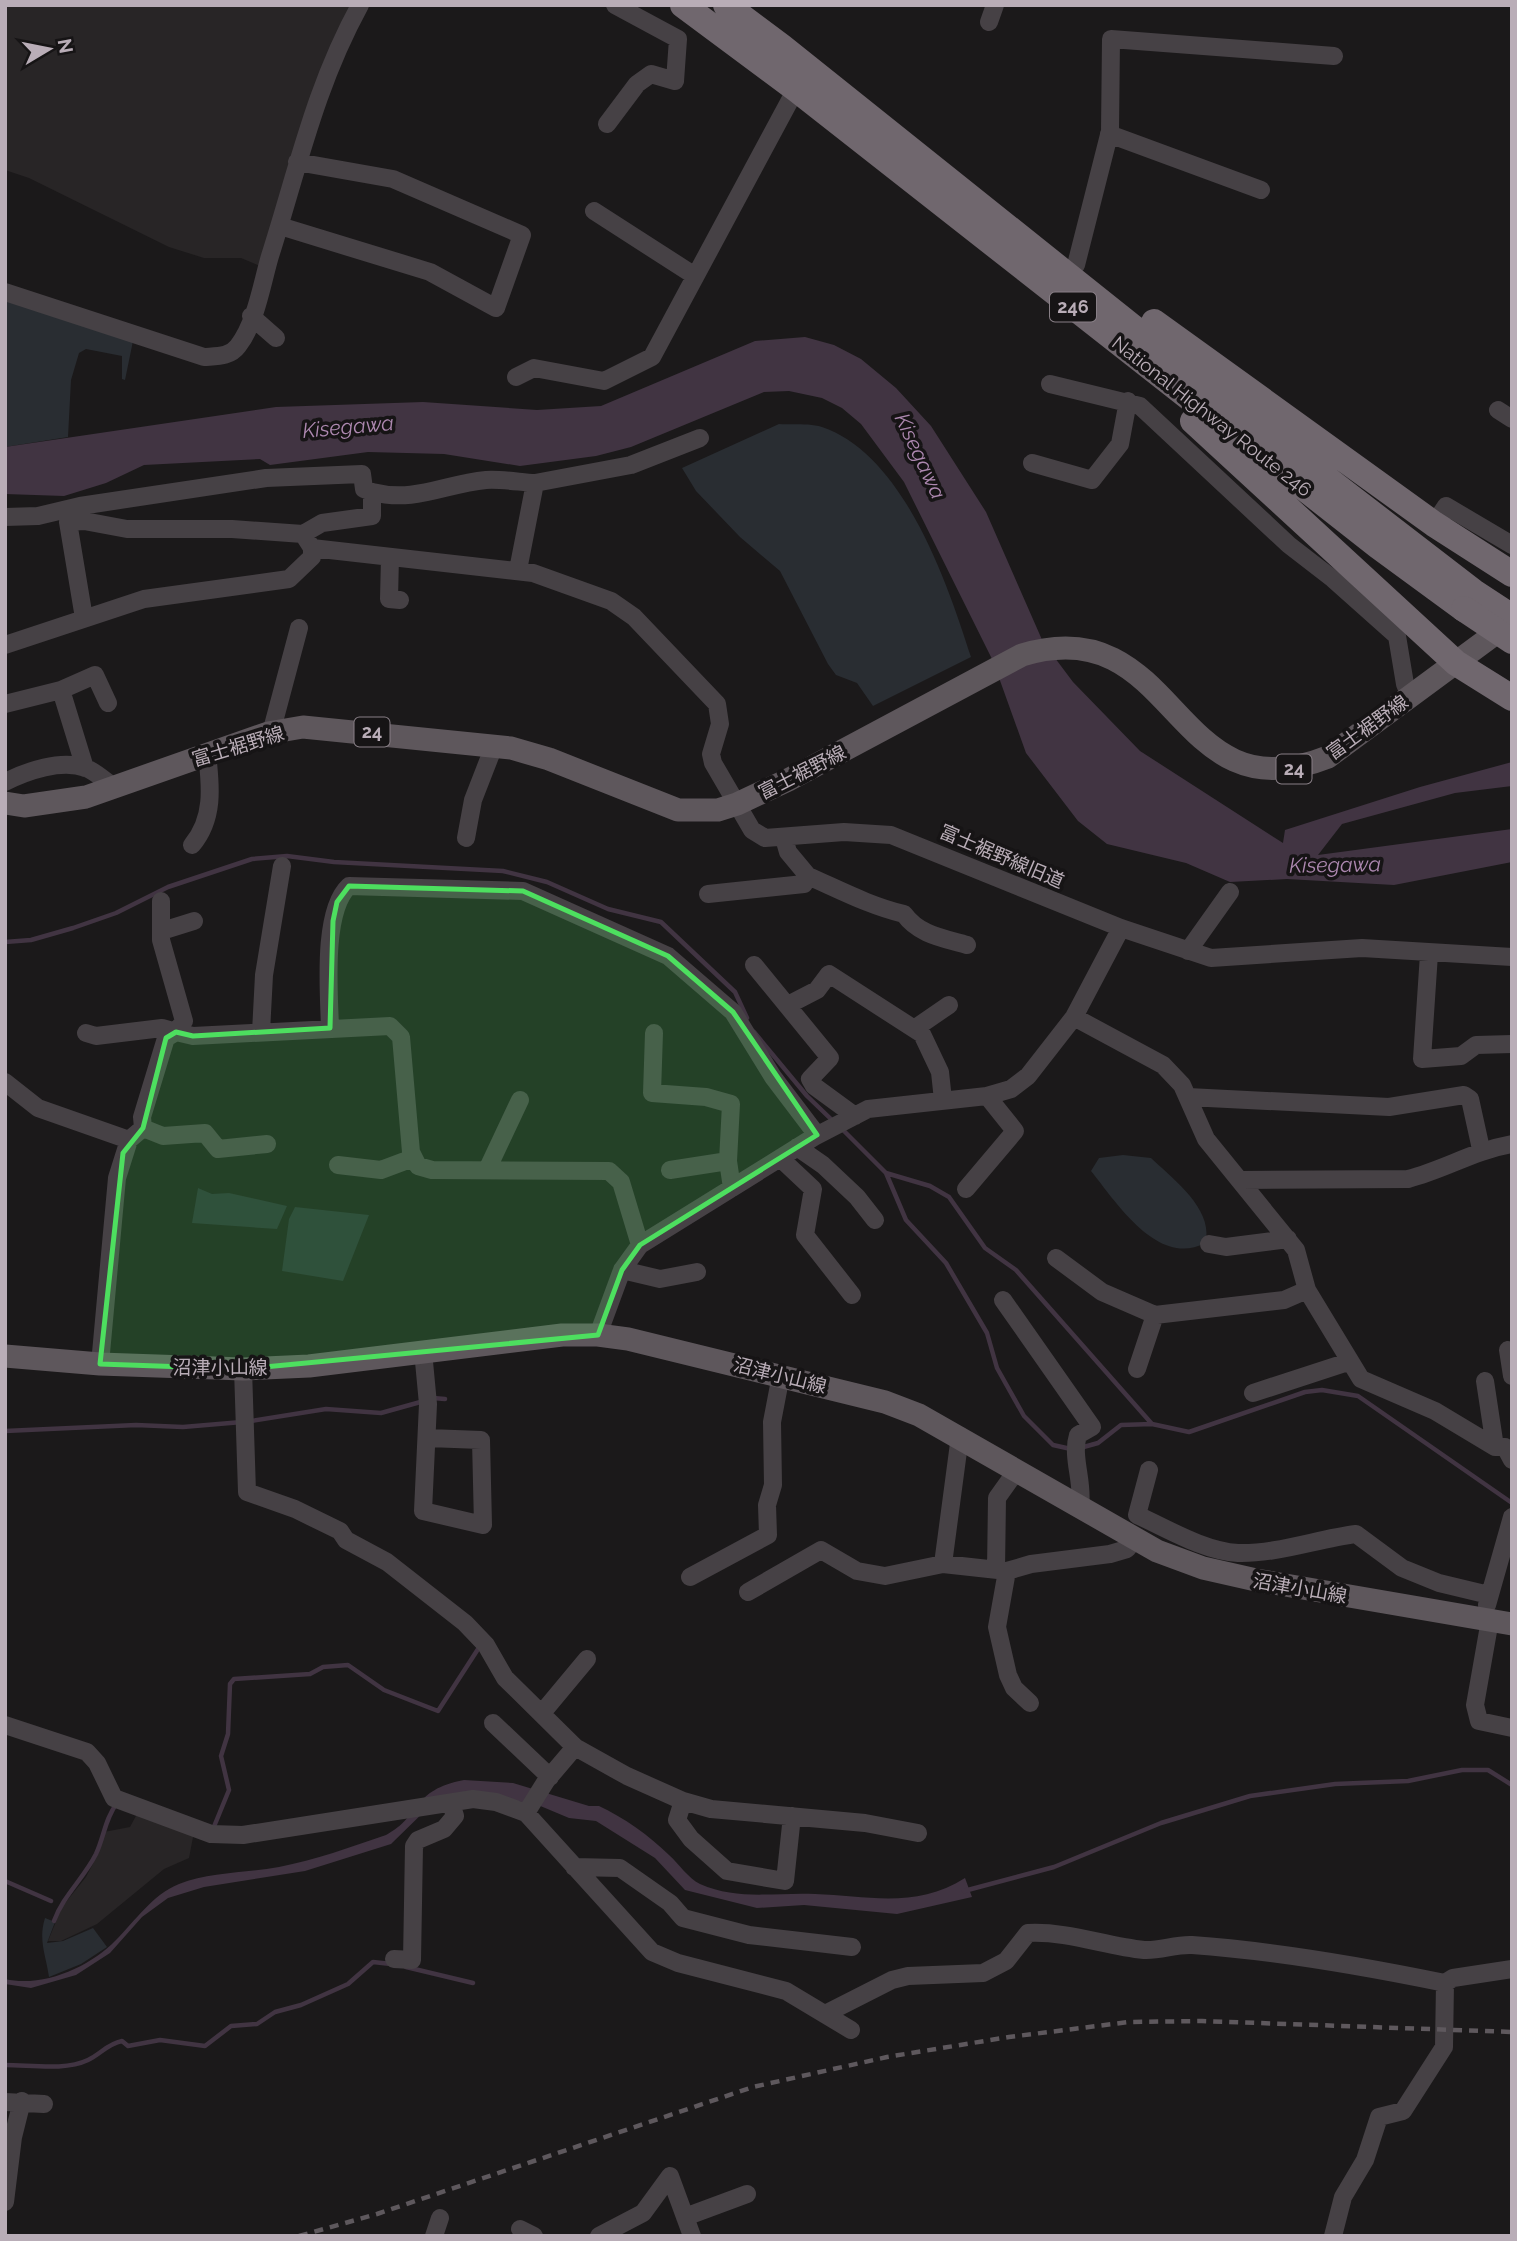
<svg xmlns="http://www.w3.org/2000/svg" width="1517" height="2241" viewBox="0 0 1517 2241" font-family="Raleway,'Noto Sans JP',sans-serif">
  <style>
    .built { fill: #282526 }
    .green { fill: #292d32 }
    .water { fill: #413442 }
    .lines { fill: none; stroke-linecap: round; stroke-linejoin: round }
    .stream { stroke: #413442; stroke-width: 4.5 }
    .minor { stroke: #464145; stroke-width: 18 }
    .major { stroke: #5e575c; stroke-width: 23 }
    .highway { stroke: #70676e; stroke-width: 26 }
    .rail { stroke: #5e585d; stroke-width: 4.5; stroke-dasharray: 9 7; stroke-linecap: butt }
    .highway-bridge { stroke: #70676e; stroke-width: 26 }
    .marked { fill: #4ddf5f; fill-opacity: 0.2; stroke: #4ddf5f; stroke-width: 5; stroke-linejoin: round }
    .labels { text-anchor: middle; stroke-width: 7; stroke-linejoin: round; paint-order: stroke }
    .shield { fill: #161415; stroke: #887f86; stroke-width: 2 }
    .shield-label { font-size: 18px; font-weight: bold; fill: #b9adb7 }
    .street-label { font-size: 19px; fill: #b9adb7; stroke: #161415 }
    .water-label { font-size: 21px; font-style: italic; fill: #ad88b0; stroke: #161415 }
  </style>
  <rect width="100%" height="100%" fill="#1b191a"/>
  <path class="built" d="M5,5H357L260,266L241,258H204L169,247L29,178L5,170Z
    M137,1814L194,1832L189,1858L164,1869L97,1924L61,1941H48L62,1907L86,1877L98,1854L104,1832L130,1827Z"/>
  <path class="green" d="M5,301L83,323L133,341L125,380L122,379V356L86,349L79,353L71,380L68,437L5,447Z
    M779,424C792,425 809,423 822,427C904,455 947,582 971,657L873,706L857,683L836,675L828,664L780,571L740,537L696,491L682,468Z
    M1123,1155L1151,1158C1172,1178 1215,1210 1205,1243C1158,1268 1116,1202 1091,1171L1099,1158Z
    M198,1188L212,1194L229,1193L287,1206L277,1229L192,1223Z
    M295,1207L369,1215L343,1281L282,1271L289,1219Z
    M45,1918L55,1922L47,1943L63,1941L93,1928L107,1947L81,1964L49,1977C46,1955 38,1940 45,1918Z"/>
  <path class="water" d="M805,337L834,345L861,359L896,388L931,426L986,512L1043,642L1073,682L1140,751L1283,843L1285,830L1420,787L1512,762V786L1455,793L1342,824L1318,855L1512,829V862L1394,885L1287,879L1230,882L1186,863L1107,844L1078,821L1026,753L993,661L904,482L861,424L842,408L822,398L789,391L764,392L631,447L596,456L520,466L444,454L368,452L270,465L260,459L144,465L106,483L64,496L5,494V447L276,407L423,402L537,410L601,406L755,341Z
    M464,1780L513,1783L589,1806H599C623,1817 650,1836 669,1855C679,1864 688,1878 700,1884C738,1901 776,1892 815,1894C868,1896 917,1909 965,1878L972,1897L897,1914L804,1905L757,1908L685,1890L655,1858L596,1821L569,1818L538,1805L511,1800L433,1803L391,1844L305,1871L204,1887L168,1898L142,1917L110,1953L76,1975L31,1988L5,1984V1979C43,1988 90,1967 116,1940C136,1920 152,1895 179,1884C210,1872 246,1873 279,1867C315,1860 351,1847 386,1835C422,1816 411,1790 464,1780Z"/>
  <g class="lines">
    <path class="stream" d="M5,942L31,940L73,928L116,913L168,887L252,859L287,856L334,862L503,871L547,882L608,909L661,922L735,992L747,1018
      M754,1032L807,1096L834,1122
      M841,1128L886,1173L930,1186L949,1197L985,1248L1016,1270L1152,1424L1189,1432L1305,1392L1322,1390L1358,1396L1512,1503
      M886,1173L906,1220L946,1263L987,1333L997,1368L1024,1416L1053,1445L1071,1449
      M433,1398L445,1399
      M251,1421L326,1409L381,1413L424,1401
      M5,1431L136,1425L183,1427L242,1422
      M1080,1448L1098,1443L1121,1425L1152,1424
      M213,1829L229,1790L221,1756L228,1734L230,1684L234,1679L310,1674L323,1667L348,1665L384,1690L438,1711L480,1646
      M5,1881L51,1901
      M964,1891L1054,1867L1161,1823L1250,1796L1335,1784L1408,1781L1462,1770H1488L1512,1785
      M54,1921C63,1896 84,1878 96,1854C104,1837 105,1819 117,1803
      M406,1967L473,1983
      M5,2065C31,2065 65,2071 88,2060C101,2054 107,2044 122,2041L128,2046L160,2040L205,2046L231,2026L257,2024L275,2012L301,2005L348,1984L373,1962L391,1964"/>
    <path class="minor" d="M989,22L995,5
      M607,124L637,84L651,74L675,81L678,39L615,5
      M1109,134L1261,190
      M594,211L695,276
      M280,226L430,272L496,308L522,235L393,179L297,162
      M1076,265L1110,131L1111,39L1334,56
      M5,292L204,357C217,356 230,357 238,346C256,323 262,283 270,256C298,168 315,87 360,5
      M251,316L276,338
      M516,377L534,368L604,381L652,357L796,89
      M1050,384L1140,406L1289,545L1333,579L1397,636L1405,684L1410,696
      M1498,410L1512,419
      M1032,463L1092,480L1120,444L1128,401
      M535,483L631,465L700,438
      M372,492C416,503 444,484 486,480C501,479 519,482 535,483L518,570
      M5,517L38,516L80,506L266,478L362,474L364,489L372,492V516L322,523L303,534
      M1434,524L1446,506L1512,545
      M312,548L533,573L611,601L634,617L717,704L720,724L711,754L713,763L752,830L765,838L844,832L891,835L1121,928L1211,958L1362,948L1512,957
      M390,557L389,599L400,600
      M5,645L144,599L289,579L312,557V548L303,534L232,529H127L84,521L68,522L84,618
      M61,690L85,768
      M5,704L61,690L95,675L108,703
      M271,733L299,628
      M5,782C27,771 61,759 86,768C96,772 105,781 114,787
      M466,838L473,800L494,746
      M192,845C214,819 211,787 207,754
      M808,876C840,890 870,906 904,914C919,935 943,938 967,945
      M708,894L804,884L808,876L788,852L784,838
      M162,931L194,921
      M1188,951L1230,892
      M1429,954L1422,1059L1461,1056L1476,1045L1512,1044
      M754,965L830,1058L810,1079L814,1086L855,1116
      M788,1005L817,990L829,974L922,1034L940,1072L943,1100
      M1074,1017L1163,1065L1182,1085L1206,1139L1296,1250L1307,1290L1361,1379L1435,1411L1495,1447H1505L1512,1460
      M330,1028C329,992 322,911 349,886L523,891L668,956L733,1012L773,1077L817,1135
      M914,1029L949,1005
      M261,1032L264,975L282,866
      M86,1033L96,1036L162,1028L176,1032L184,1021L161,940V901
      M654,1033L652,1093L706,1097L731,1104L728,1161L732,1188
      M5,1082L38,1108L129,1140
      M1188,1097L1389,1107L1464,1095L1470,1099L1481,1149
      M267,1144L218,1149L205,1133L163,1136L143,1128L142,1117L166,1038L176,1032L193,1036L390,1026L401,1037L411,1152L418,1166L432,1170L609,1171L621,1182L640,1245
      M797,1147L823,1165L857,1197L875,1220
      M780,1158L813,1189L805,1235L852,1295
      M338,1165L381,1170L413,1158
      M487,1170L520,1100
      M670,1170L728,1161
      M1242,1180L1408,1179C1446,1169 1473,1151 1512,1144
      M966,1189L1015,1131L987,1096
      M1209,1244L1226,1247L1288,1239
      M1056,1258L1102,1292L1155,1315L1284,1300L1307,1290
      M622,1270L660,1279L697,1272
      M1003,1300L1092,1427L1078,1435C1071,1457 1084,1483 1080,1507
      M598,1335L622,1270L640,1245L814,1137L868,1109L987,1096L1011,1089L1028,1076L1074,1017L1121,928
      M1508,1350L1512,1376
      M423,1351L428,1404L423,1511L483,1525L481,1440L428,1438
      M100,1364L117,1178L129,1140L143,1128
      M243,1369L247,1492L295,1509L340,1531L346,1540L387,1562L465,1623L486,1645L505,1678L575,1747L546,1781L526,1813
      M1137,1369L1155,1315
      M1485,1381L1495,1447
      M1253,1393L1348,1362
      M1149,1470L1137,1515C1168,1529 1204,1551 1238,1553C1277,1554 1317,1539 1356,1534L1402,1568L1439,1583L1489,1595
      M943,1564L960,1436
      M996,1570L997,1498L1017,1470
      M1007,1571L997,1627L1008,1675L1014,1688L1030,1703
      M690,1577L768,1535L767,1505L773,1485L772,1422L781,1375
      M748,1592L821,1550L857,1571L885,1576L943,1564L1007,1571L1031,1564L1110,1554L1127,1549L1135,1539
      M1487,1605L1512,1517
      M1490,1620L1475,1705L1479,1721L1512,1728
      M542,1713L587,1659
      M493,1723L550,1777
      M5,1725L87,1752L97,1763L114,1798L211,1834L243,1835L473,1799L496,1802L526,1813L652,1952L678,1963L786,1991L851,2030
      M575,1747L627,1776L683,1801L711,1809L865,1823L918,1833
      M683,1801L677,1820L691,1839L727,1871L785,1881L792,1816
      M574,1867L620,1868L670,1903L683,1918L749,1935L852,1947
      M394,1959L412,1960L414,1846L418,1840L444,1829L455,1816L451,1803
      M827,2013L892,1980L908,1976L983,1973L1006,1961L1028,1933C1068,1931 1105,1946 1144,1950C1160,1951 1176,1944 1192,1945C1277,1951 1362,1966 1445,1983L1453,1978L1512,1969
      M5,2102L44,2104
      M5,2202L13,2137L22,2101
      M685,2217L747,2194
      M520,2229L534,2236
      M434,2236L440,2218
      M599,2236L643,2213L670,2176L692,2236
      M1333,2236L1343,2197L1365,2160L1379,2117L1403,2111L1444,2047L1445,1983"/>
    <path class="major" d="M5,803L24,806L86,797L268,733L303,727L511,748L549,759L678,810H718L737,804L788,780L1022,655C1180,607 1170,820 1328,757L1511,622
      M5,1356L100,1364L243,1369L309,1366L562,1335H598L628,1339L885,1402L919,1415L1157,1551L1203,1568L1256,1580L1512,1624"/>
    <path class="highway" d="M683,5L796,89L1378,546L1464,609
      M726,5L782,47L1205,385L1474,592L1512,617
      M1154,322L1434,524L1512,574
      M1193,421L1456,663L1512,698"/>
    <path class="rail" d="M299,2236L377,2214L753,2087L887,2057L1009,2037L1129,2022L1202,2021L1512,2032"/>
    <path class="highway-bridge" d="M1464,609L1512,641"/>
  </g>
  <path class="marked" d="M349,886L523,891L668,956L733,1012L817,1135L640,1245L622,1270L598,1335L243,1369L100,1364L123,1153L143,1128L166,1038L176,1032L193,1036L330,1028L333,921L337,902Z"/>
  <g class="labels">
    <g class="shield">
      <rect x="1050" y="292.5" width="46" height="29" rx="5"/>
      <rect x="354.5" y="717.5" width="35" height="29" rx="5"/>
      <rect x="1276.5" y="754.5" width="35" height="29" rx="5"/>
    </g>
    <g class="shield-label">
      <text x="1073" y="313">246</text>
      <text x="372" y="738">24</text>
      <text x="1294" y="775">24</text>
    </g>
    <g class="street-label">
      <text transform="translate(1212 416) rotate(38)" y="7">National Highway Route 246</text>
      <text transform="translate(1367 727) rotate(-36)" y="7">富士裾野線</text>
      <text transform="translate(238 746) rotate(-17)" y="7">富士裾野線</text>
      <text transform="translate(802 772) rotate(-27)" y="7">富士裾野線</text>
      <text transform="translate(1002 856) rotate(23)" y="7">富士裾野線旧道</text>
      <text x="220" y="1374">沼津小山線</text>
      <text transform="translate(780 1375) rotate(14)" y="7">沼津小山線</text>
      <text transform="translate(1300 1588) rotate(10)" y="7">沼津小山線</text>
    </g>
    <g class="water-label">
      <text transform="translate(348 427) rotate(-5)" y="7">Kisegawa</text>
      <text transform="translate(920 456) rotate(65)" y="7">Kisegawa</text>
      <text transform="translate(1335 865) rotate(-1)" y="7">Kisegawa</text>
    </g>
  </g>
  <rect width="1517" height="2241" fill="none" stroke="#b9adb7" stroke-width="14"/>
  <g transform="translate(49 49) rotate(80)" stroke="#161415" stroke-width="5" paint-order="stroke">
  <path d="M0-5L12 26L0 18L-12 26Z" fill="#b9adb7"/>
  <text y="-10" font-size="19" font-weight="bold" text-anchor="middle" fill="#b9adb7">N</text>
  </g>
</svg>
